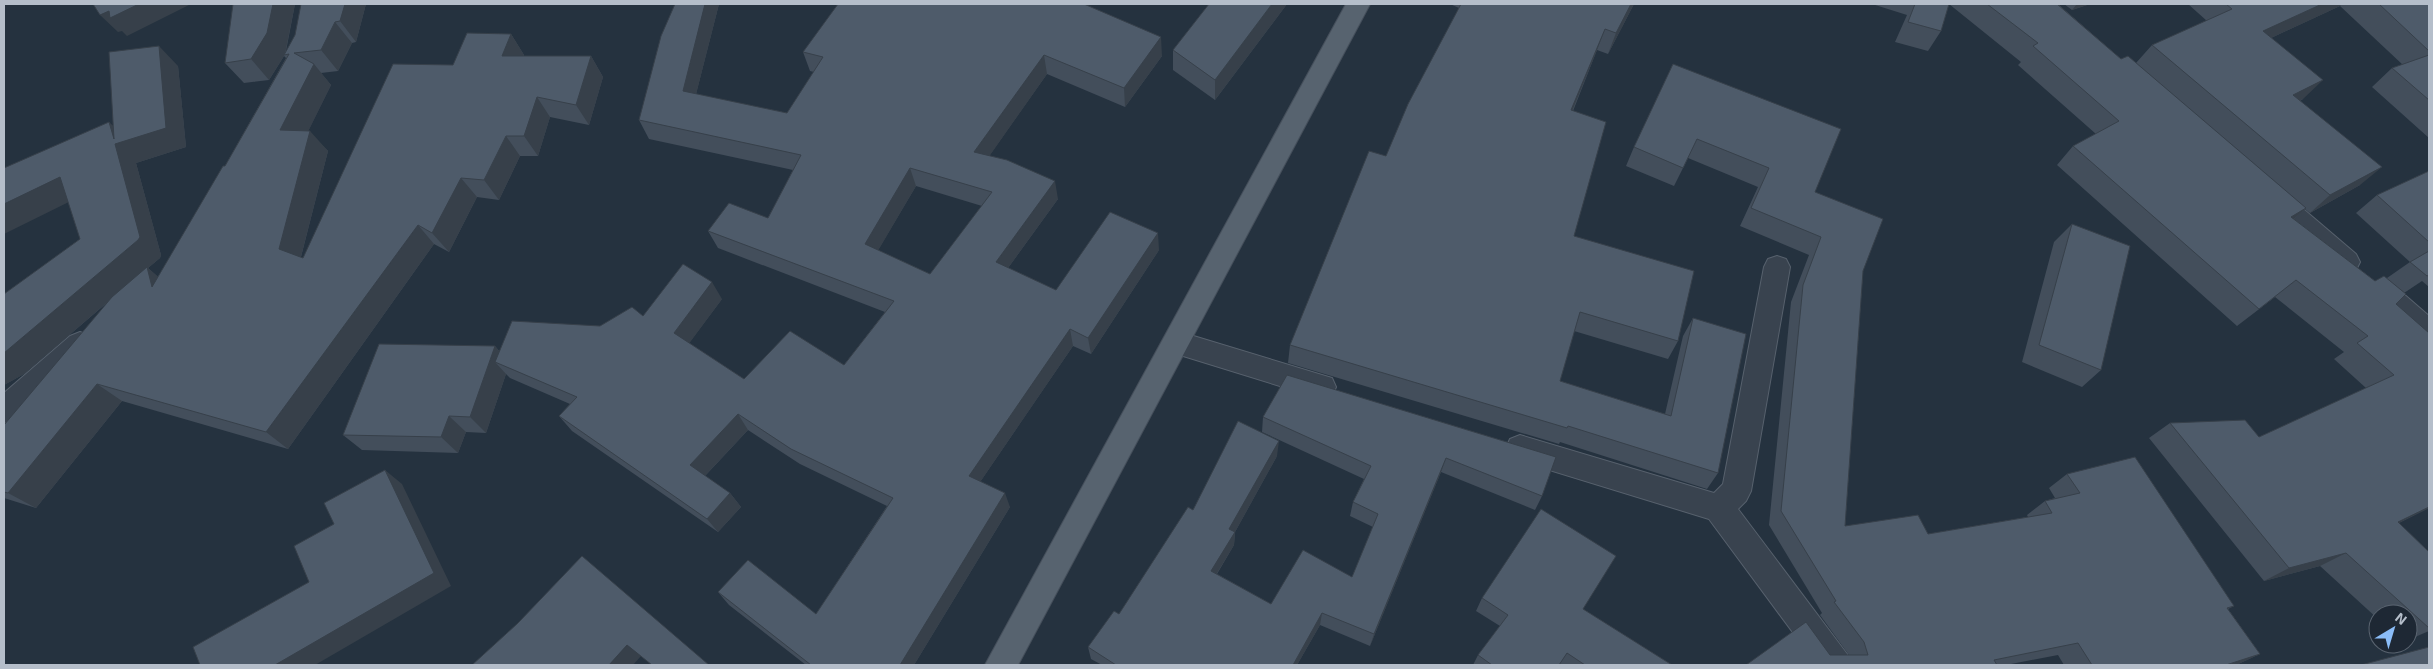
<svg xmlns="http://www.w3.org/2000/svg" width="2433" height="669" viewBox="0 0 2433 669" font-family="'Exo 2',sans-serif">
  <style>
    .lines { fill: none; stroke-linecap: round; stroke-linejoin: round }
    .minor-casing { stroke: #57616d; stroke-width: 2 }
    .major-casing { stroke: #454f5b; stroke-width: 2 }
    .minor { fill: #39434f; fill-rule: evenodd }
    .major { fill: #57636f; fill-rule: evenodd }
    .wall { fill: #434e5b; fill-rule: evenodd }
    .shaded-wall { fill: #37404a }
    .building { fill: #4e5b6a; stroke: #37404a; fill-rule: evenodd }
  </style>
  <rect width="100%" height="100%" fill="#25323f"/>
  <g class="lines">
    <g class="minor-casing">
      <path id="minor" d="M2266,182L2275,185L2356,254L2360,262L2356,270L2347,273L2338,270L2257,199L2253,192L2257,185Z
        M1777,256L1786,259L1790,267L1751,491L1746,501L1738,509L1847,654L1852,665H1817L1709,519L1520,461L1510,457L1506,448L1510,439L1520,435L1714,493L1723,484L1764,267L1768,259Z
        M2389,287L2399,290L2429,316V345C2413,340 2383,313 2375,298L2379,290Z
        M1177,331L1322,375L1332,378L1336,387L1332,396L1322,399L1167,351L1163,343L1167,335Z
        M80,332L90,336L94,344L90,352L14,419L4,423V393L70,336Z"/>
    </g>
    <g class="major-casing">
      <path id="major" d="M1346,4H1370L1018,665H985Z"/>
    </g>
    <use href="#minor" class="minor"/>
    <use href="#major" class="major"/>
  </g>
  <path class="wall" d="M295,4L286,51L366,4L356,42L352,43L338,71L321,73L331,85L308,131L328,151L301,257L303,258L453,65L511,34L524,55V56H591L603,77L589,125L550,117L538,156H520L499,200L477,197L449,252L434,244L288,449L122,401L36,508L4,498V425L109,301L24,374L4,385V294L80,239L113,125L178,66L186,147L136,163L161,255L160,258L148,268L158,277L225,166L286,58L284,56L269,80L244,83L225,63Z
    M719,4L696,94L787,113L814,72L810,71L803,52L1162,56L1125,107L1047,74L989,156L1058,199L1008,268L1056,290L1159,250L1091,354L1073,346L980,482L1010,507L914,665H806L729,605L718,592L816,614L887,506L800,464L748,430L705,476L730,493L741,507L718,532L572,431L559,416L570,404L510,378L506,374L486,433L466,432L458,453L362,450L343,435L495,346L500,352L600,326L722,299L689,343L744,379L844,365L885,312L718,248L708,231L768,218L793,170L649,139L639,120ZM916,186L982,206L930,274L878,250Z
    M1209,4H1287L1215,100L1173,70V50Z
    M1450,4H1634L1608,54L1597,50L1573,111L1574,236L1678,341L1668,359L1574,331L1560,381L1665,414L1683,336L1693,318L1718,473L1707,489L1560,442L1559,444L1288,363L1290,345L1386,156L1459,8Z
    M1872,4H2060L2059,5L2121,59L2136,63L2152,45L2207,21L2188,4H2429V138L2372,87L2392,68L2403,65L2340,6L2271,38L2303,99L2300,101L2360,185L2310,213L2305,209L2294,219L2375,281L2387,278L2410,262L2356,213L2377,195L2429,171V287L2422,281L2404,293L2396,304L2429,508L2399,523L2429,552V631L2408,640V614H2378V619L2320,566L2264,581L2149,438L2170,423L2259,437L2366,388L2334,359L2344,352L2275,297L2237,326L2057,165L2073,146L2096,134L2018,65L2021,62L1949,4L1941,31L1928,51L1895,42L1907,15Z
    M2064,4H2090L2072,10Z
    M1673,64L1815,192L1863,271L1845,526L1928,534L2028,517L2027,515L2045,501L2055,498L2049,488L2067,474L2234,606L2228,609L2260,654L2236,665H2064L2058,655L2006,665H1746L1830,655H1849L1820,615L1822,613L1769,525L1791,302L1809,255L1740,226L1758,187L1688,158L1674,186L1626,166L1634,147Z
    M2072,224L2101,370L2082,387L2022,362L2054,242Z
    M1287,375L1542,496L1535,510L1441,472L1370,646L1320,625L1297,665H1102L1091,659L1088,647L1119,614L1193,510L1277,456L1235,532L1234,545L1217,574L1271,604L1352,577L1373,527L1350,516L1353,502L1364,479L1262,432L1263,417Z
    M1482,598L1583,609L1672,665H1473L1478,655L1500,626L1476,611Z"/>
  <path class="shaded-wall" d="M139,4H191L127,36L122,31L118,32L100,15L109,11Z
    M273,4H295L285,54L284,55V56L269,80L251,59Z
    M345,4H366L356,42L340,21Z
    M705,4H719L692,110L683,91Z
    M1272,4H1287L1215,100V80Z
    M1631,4H1634L1608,54L1616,33Z
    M2077,4H2090L2072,10Z
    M2322,4H2342L2340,6L2245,50L2263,31Z
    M335,22L352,43L338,71L321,50Z
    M1605,29L1597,50L1564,131L1571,110Z
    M511,34L524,55L516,77L502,56Z
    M1161,37L1162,56L1125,107L1124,88Z
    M159,46L178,66L186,147L136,163L161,255L160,258L148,268L169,286L152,287L147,268L24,374L4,385V353L138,240L109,122L128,140Z
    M1044,55L1047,74L979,171L974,152Z
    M591,56L603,77L589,125L576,105Z
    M314,64L331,85L299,150L280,130Z
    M2323,80L2303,99L2274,113L2293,95Z
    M537,97L550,117L538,156L524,136Z
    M310,131L328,151L298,268L279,249Z
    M506,136L520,156L499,200L484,180Z
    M2382,167L2360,185L2310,213L2330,195Z
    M910,168L916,186L872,261L865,244Z
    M60,177L83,195L4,234V204Z
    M461,178L477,197L449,252L432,233Z
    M1055,181L1058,199L1000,279L996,262Z
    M2306,208L2285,227L2291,217Z
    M418,225L434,244L288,449L266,432Z
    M1158,233L1159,250L1091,354L1088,338Z
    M712,282L722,299L685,349L674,333Z
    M1070,329L1073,346L974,491L969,476Z
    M495,346L510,364L495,362L506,374L486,433L470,417Z
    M97,384L122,401L36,508L8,493Z
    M738,414L748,430L701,480L690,465Z
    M449,416L466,432L458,453L441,437Z
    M1279,441L1277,456L1235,532L1234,545L1211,583V571L1229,529Z
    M1446,458L1441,472L1370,646L1374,634Z
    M385,470L402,484L451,586L315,665H275Z
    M730,493L741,507L718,532L707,519Z
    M1005,493L1010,507L914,665H900Z
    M2429,507V508L2372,536L2398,522Z
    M2346,553L2320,566L2264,581L2289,568Z
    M1322,613L1320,625L1297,665H1293Z
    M627,645L641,656L633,665H609Z
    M2260,654L2236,665H2226Z"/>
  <path class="building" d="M93,4H139L110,18L109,11L100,15Z
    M233,4H273L267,33L251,59L225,63Z
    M301,4H345L340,21L335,22L321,50L294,53L314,64L280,130L310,131L279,249L303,258L393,64L453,65L467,33L511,34L502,56H591L576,105L537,97L524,136H506L484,180L461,178L432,233L418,225L266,432L97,384L8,493L4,492V425L112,297L147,267L152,287L223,166H225L289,54L284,55L295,35Z
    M675,4H705L683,91L787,113L823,57L803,52L838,4H1084L1161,37L1124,88L1044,55L974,152L1007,160L1055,181L996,262L1056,290L1110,212L1158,233L1088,338L1070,329L969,476L1005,493L900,665H811L718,592L748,560L816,614L893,498L791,449L738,414L690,465L730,493L707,519L559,416L577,397L495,362L512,321L600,326L632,307L643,316L683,264L712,282L674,333L744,379L790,331L844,365L894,301L708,231L729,203L768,218L801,155L639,120L661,36ZM910,168L992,192L930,274L865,244Z
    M1209,4H1272L1215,80L1173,50Z
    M1461,4H1631L1616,33L1605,29L1571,110L1606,122L1574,236L1694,271L1678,341L1580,312L1560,381L1671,416L1693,318L1746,334L1718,473L1568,426L1567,428L1290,345L1369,151L1386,156L1408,104Z
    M1915,4H1949L1941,31L1908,22Z
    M1987,4H2057L2121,59L2128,56L2306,208L2291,217L2375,281L2384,276L2406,294L2396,304L2429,333V507L2398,522L2429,552V628L2346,553L2289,568L2170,423L2245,420L2259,437L2394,375L2357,343L2368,336L2296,280L2259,309L2073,146L2119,121L2033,46L2038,43Z
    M2226,4H2322L2263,31L2323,80L2293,95L2382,167L2330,195L2152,45L2232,9Z
    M2379,4H2429V51Z
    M159,46L166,128L115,144L140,237L138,240L4,353V294L80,239L60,177L4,204V168L109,122L114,139L109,52Z
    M2429,55V100L2392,68Z
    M1673,64L1841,129L1815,192L1883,219L1863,271L1845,526L1918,515L1928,534L2052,513L2045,501L2080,493L2067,474L2135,457L2234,606L2227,608L2260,654L2226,665H2092L2078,643L1994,660L1997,665H1746L1806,622L1830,655H1868L1864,642L1834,602L1836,601L1781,511L1803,285L1821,237L1751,208L1769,168L1697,139L1683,168L1634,147Z
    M2429,171V242L2377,195Z
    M2072,224L2130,246L2101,370L2039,345Z
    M2429,251V275L2427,276L2410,262Z
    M379,344L495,346L470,417L449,416L441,437L343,435Z
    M1287,375L1556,457L1542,496L1446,458L1374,634L1322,613L1293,665H1116L1088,647L1114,611L1119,614L1188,507L1193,510L1238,421L1279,441L1229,529L1235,532L1211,571L1271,604L1303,550L1352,577L1378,514L1353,502L1371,466L1263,417Z
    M385,470L434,573L275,665H200L193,647L309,582L294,546L334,524L324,503Z
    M1541,509L1616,556L1583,609L1672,665H1585L1567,653L1559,665H1492L1478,655L1508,615L1482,598Z
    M582,556L709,665H652L627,645L609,665H472L518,623Z
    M2429,647V665H2361Z"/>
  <rect width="2433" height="669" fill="none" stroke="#b5beca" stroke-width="10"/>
  <g transform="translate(2393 629) rotate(38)"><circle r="24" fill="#1e2834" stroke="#5a6470"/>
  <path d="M0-4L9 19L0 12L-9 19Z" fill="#8bbdf8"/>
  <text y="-8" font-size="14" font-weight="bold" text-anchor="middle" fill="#b5beca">N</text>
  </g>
</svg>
